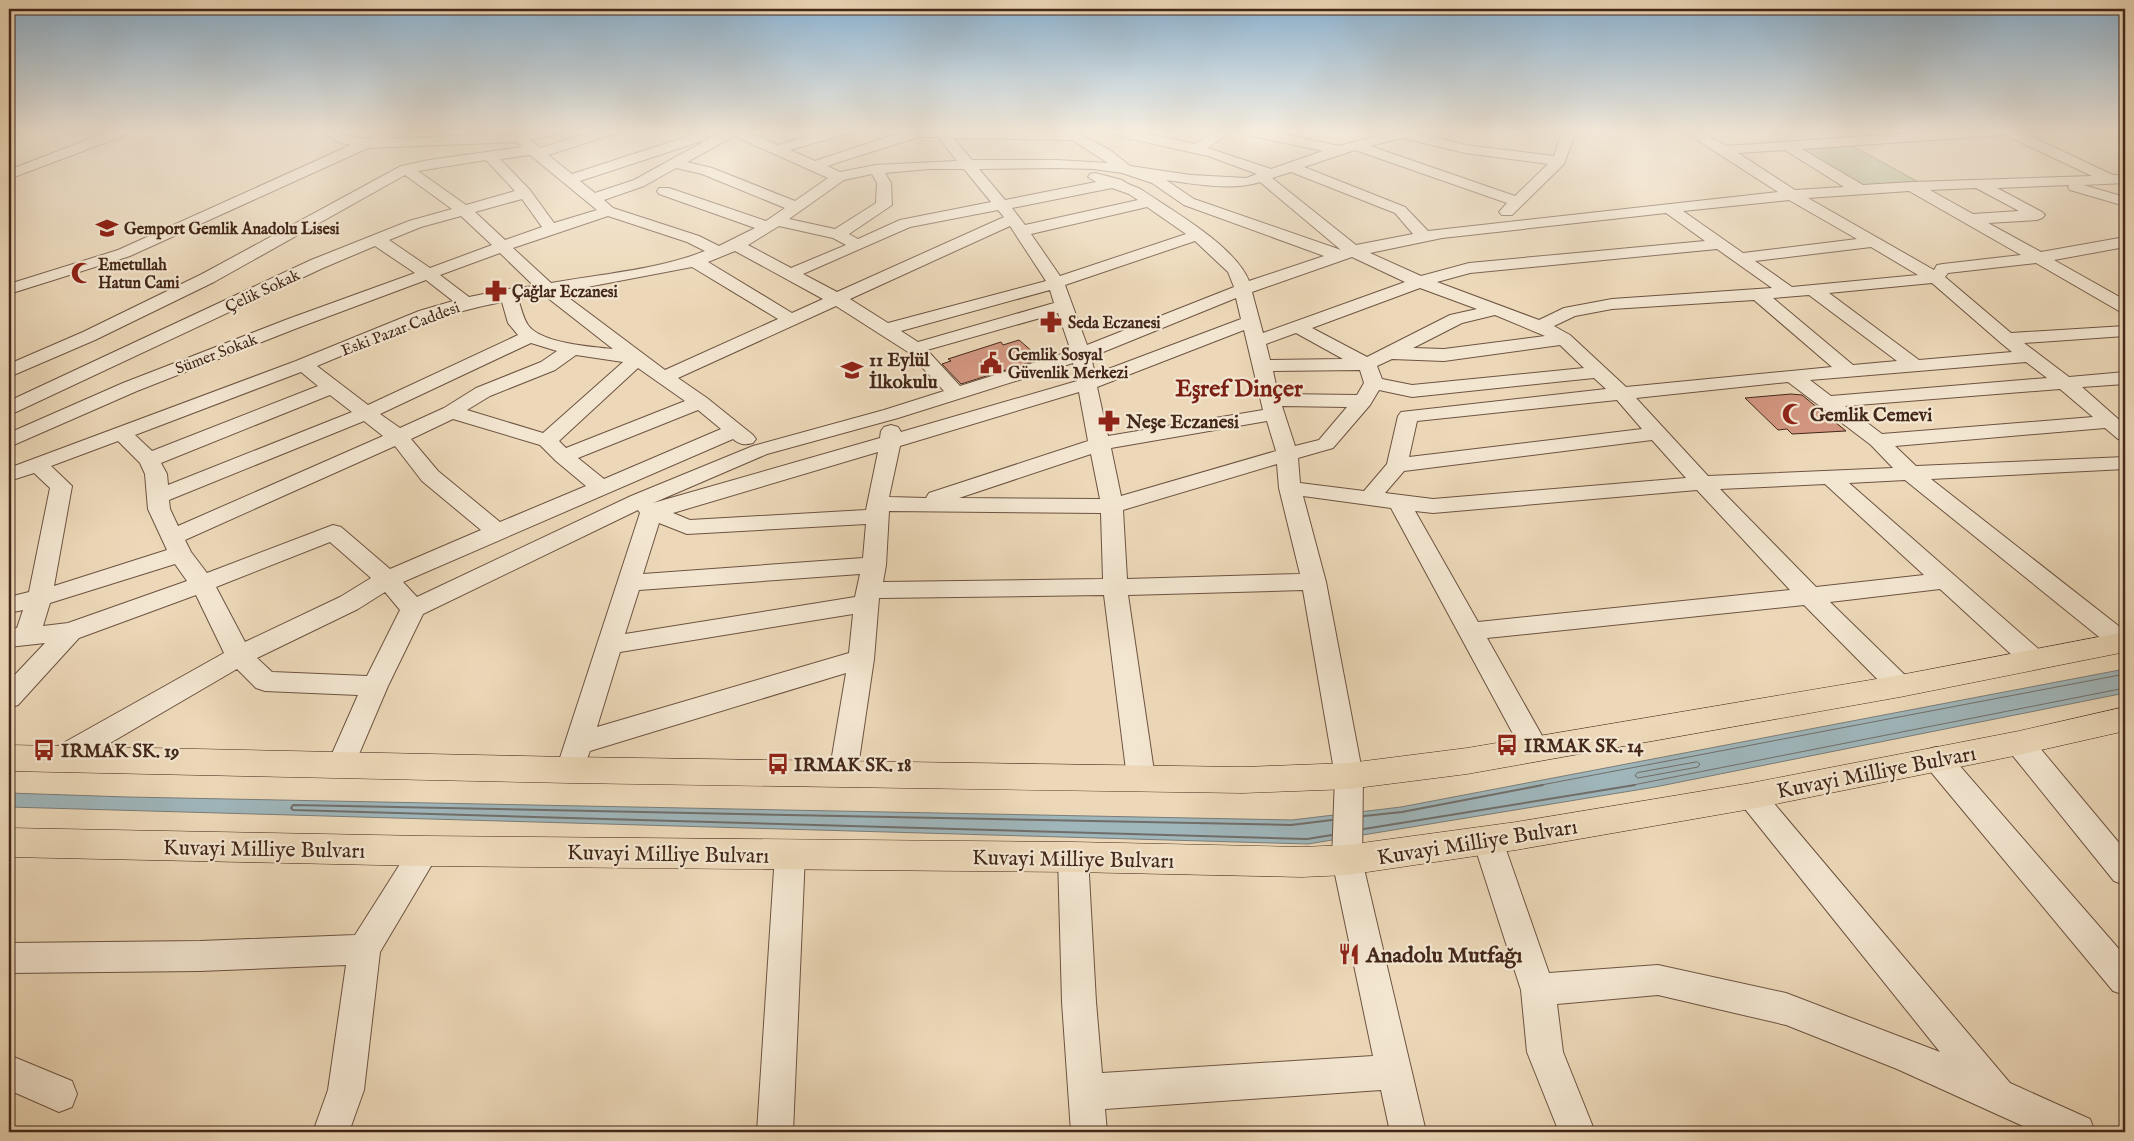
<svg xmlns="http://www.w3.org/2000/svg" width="2134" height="1141" viewBox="0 0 2134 1141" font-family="'IM FELL English',serif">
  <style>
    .green { fill: #b1c094; stroke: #7a7456 }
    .water { fill: #9fb6bb; stroke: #7a7d7a }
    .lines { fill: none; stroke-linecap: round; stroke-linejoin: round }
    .shore-far1 { stroke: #716e6a; stroke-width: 1 }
    .shore { stroke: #716e6a; stroke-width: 2 }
    .building { fill: #d39781; stroke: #432719 }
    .minor-casing { stroke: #6d5341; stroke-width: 2 }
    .major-casing { stroke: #432719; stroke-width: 1 }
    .minor { fill: #f3e6d1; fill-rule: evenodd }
    .major { fill: #ecd8b8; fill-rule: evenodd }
    .labels { text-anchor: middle; stroke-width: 4.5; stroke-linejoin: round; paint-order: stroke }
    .far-poi-label { font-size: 16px; font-weight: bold; fill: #432719; stroke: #f3e6d1; text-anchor: start }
    .far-street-label { font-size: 16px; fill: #432719; stroke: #f3e6d1 }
    .poi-label { font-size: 19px; font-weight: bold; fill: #432719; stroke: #f3e6d1; text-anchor: start }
    .near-street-label { font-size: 22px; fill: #432719; stroke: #f3e6d1 }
    .near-poi-label { font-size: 22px; font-weight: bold; fill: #432719; stroke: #f3e6d1; text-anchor: start }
    .district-label { font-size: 24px; font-weight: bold; fill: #7a1f14; stroke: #f3e6d1 }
  </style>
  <rect width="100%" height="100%" fill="#ecd8b8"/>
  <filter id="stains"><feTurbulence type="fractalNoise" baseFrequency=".004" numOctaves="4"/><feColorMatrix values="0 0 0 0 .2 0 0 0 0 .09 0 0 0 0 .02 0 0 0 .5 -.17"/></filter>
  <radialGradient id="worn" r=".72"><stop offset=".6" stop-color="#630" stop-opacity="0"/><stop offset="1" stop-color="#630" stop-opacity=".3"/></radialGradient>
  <path class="green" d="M1851,145L1920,183L1865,186L1797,147Z"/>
  <path class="water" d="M2125,669V693L1655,787L1308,844L9,807V793L127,797L1292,820L1401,807Z"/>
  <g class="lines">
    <path class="shore-far1" d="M1697,762L1700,764L1698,767L1638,778L1635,776L1637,773Z
      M1536,786L2125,674
      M1628,786L2125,688"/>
    <path class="shore" d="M1364,816L1402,812L1543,785
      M1332,820L1291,825L293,805L291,808L293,810L1307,839L1332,835
      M1364,829L1635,785"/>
  </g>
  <path class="building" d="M1019,340L1041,359L961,384L942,364L951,361L948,359L1001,342L1003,345Z
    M1791,394L1802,395L1846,431L1792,434L1787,429L1778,430L1745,398Z"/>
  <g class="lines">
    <g class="minor-casing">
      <path id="minor" d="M9,131H21L19,134L9,136Z
        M110,131H130L128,134L9,179V170Z
        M319,131H337L349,136L365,139L385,131H404L390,139L560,131L558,134L531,140L540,148L594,131H616L614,134L548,155L572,174L695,134L700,133L707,137L705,140L580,181L595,193L634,180L723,131H746L778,145L826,131H848L846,134L790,150L815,161L906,131L1075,132L1110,150L1130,166L1191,175L1246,178L1257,174L1208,156L1114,135L1107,131H1135L1195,144L1215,131H1232L1208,148L1271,169L1323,151L1248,135L1241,131H1268L1339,146L1398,131H1413L1465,145L1554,156L1562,131H1576L1564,164L1512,215H1502L1499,212L1507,203L1355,150L1304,167L1405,207L1428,231L1778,192L1683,131H1701L1726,146L1941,131H2019L2113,175H2125V183L2083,185L2125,197V206L2070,190L2068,187L2069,185L1997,188L2042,212L2045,215L2042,218L2037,220L1988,223L2041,252L2125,237V247L2054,260L2125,300V312L2119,311L2036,263L1948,273L1945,277L2011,333L2125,326V336L2024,343L2069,377L2125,372V384L2082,387L2125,425V441L2118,439L2105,428L1895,446L1916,466L2125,457V469L1931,479L2125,631V651L2114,649L1905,480L1849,483L2043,653L2047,660L2043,667L2034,669L2025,667L1940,589L1830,602L1909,679L1913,686L1909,693L1900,696L1891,693L1804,605L1487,638L1549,748L1545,756L1535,759L1525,756L1391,508L1303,496L1326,582L1363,776L1362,860L1426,1132H1390L1381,1090L1105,1109L1107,1132H1071L1062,1002L1058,857L1062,848L1073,844L1084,848L1088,857L1096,1002L1102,1073L1373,1056L1332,860L1335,776L1303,590L1128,595L1155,778L1151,786L1141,789L1131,786L1127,778L1104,595L879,598L874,659L857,774L853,782L843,785L833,782L829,774L846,673L590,751L580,778L570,781L560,778L556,770L640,513L638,510L423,614L388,686L351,773L341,776L331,773L327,765L358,695L265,691L256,688L237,669L69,767L59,770L49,767L45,759L49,751L224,653L196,595L79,638L18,705L9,708V681L45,643L9,647V629L17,628L23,610L9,613V597L29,592L50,488L34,473L9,481V468L296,361L419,311L453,301L426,280L300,327L137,391L9,447V433L123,383L288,319L415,273L375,246L323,268L16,412L9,414V401L311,260L409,221L452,209L405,175L214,282L95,340L9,377V364L83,332L202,274L401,166L429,160L522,147L517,142L368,148L130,256L9,294V284L118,250L351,145L340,143ZM2005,135L2092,176L1912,182L1863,185L1802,149ZM734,136L828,178L795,201L712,168L687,162ZM918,137H938L957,161L876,165L840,172L827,166ZM953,138L1072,140L1108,163L1057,160H972ZM1403,138L1465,153L1548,164L1515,196L1370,146ZM1785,150L1844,187L1795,190L1738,153ZM530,155L597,210L554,223L530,190L500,159ZM486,160L515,191L466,205L418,171ZM676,168L702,174L785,208L766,221L669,188H659L657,191L659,194L755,228L719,246L699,236L613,208L604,200L644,186ZM1057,168L1094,169L1122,173L1152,183L1184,205L1324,256L1249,281C1235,246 1173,211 1142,190C1136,186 1127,185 1122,180L1095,173L1090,174L1088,177L1096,182L1005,200L979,169ZM929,169H964L991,202L900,220L858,239L849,234L892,205L891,183L885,173ZM1291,172L1395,213L1413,234L1356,245L1272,178ZM872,174L877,183L876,203L835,229L789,219L844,180ZM1166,180C1193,184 1234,191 1260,182L1341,250L1194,199ZM1112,188L1129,194L1138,200L1025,225L1012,208ZM1976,188L2019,211L1973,214L1930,190ZM1909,191L2021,255L1943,264L1937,265L1934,270L1808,198ZM522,199L542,227L505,240L475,212ZM1789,200L1857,239L1743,253L1683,211ZM1147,207L1186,234L1060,276L1031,234ZM998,210L1004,217L837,292L803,274L910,227ZM1666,213L1705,241L1469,263L1421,276L1370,253L1442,238ZM461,216L492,245L430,268L389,240L421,227ZM608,216L687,242L705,251C657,270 601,274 551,283L513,248ZM779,226L833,238L846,245L791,268L748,245ZM1010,226L1046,281L888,323L850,299ZM1195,241L1228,272L1234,287L1087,345L1065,285ZM1871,247L1918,275L1792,287L1755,261ZM1717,249L1772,288L1612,299L1564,308L1539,320L1437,282L1470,273ZM735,251L823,299L792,313L708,262ZM500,253L534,286L508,289L469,297L440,275ZM1352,257L1405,282L1263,333L1252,292ZM692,267L778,319L665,370L561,292ZM1932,283L2001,343L2012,352L1919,360L1829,293ZM1420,288L1477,309L1450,315L1367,357L1312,328ZM1050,290L1054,303L918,342L901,331ZM544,295L613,349C592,347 540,343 528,325C523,318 521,307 518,299ZM1809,295L1897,361L1853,365L1773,298ZM1236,298L1241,319L1095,374L1091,357ZM1754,300L1832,367L1626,387L1570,335L1554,326L1575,316L1612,309ZM502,302L508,323L518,335L368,405L317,366C378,341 436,314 502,302ZM836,306L908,352L944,391L884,410L753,446L631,496L417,597L403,582L733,439C740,445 745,445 753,443L756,439L753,435L707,398L678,378ZM1058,313L1071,351L960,386L927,350ZM1495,315L1545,336L1444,349L1413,348L1462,323ZM1244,330L1263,410L1108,436L1097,387ZM1296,333L1343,359L1270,360L1266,344ZM531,343L557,351L541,362L476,388L444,408L400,428L380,414ZM1560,345L1584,368L1412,385L1382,379L1377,366L1392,359L1444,361ZM576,355L623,362L543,433L467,410L490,396L555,370ZM2026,362L2047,378L1831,396L1810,380ZM1073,363L1077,381L901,432L898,427L891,425L884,427L881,431L880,438L653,503L767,454L898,418ZM638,368L685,401L566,448L559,441ZM1360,370L1364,383L1357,395L1278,394L1273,371ZM301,372L318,386L152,451L135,435ZM1594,378L1606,389L1401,412L1398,416L1387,464L1364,491L1300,483L1298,458L1333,448L1370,405L1379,390L1412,397ZM1788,382L1871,445L1893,468L1708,476L1636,398ZM2060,389L2093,417L1882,434L1845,406ZM1079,392L1088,441L929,493L926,498L889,497L900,446ZM330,395L352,412L168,485L167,474L161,463ZM1617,400L1642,429L1409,457L1417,421ZM1282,406L1347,407L1319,440L1295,446ZM698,410L721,429L604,479L578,458ZM453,419L540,445L556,461L586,486L500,522L438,471L411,439ZM364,421L383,436L178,526L170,509L169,500ZM1267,421L1276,451L1121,496L1111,448ZM1652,440L1686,478L1433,499L1385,493L1404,471ZM118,441L140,463L145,474L148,509L167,550L54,586L72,486L51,466ZM395,446L422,481L481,530L390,569L341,527L333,525L207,573L191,552L185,540ZM878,452L866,510L690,520L673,513ZM1091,454L1100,499L959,498ZM1277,464L1279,488L1300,574L1127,579L1123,510ZM1825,484L1924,575L1816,587L1720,489ZM1697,490L1790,590L1478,622L1415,511L1433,513ZM889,511L1101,513L1103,579L883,582L886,565ZM659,523L687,534L866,524L863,558L643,574ZM330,542L371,578L340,597L245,642L216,587ZM175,564L187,581L68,623L43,626L50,603ZM860,574L855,597L625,634L639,590ZM385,592L400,610L367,676L272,672L257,658L358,609ZM853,614L849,653L597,727L620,652Z
        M2019,732L2029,735L2125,850V885L2114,881L2009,751L2005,743L2009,735Z
        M1936,747L1946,750L2125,956V995L2113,991L1926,766L1922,758L1926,750Z
        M1751,784L1761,788L2010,1083L2090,1119L2095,1132H2036L1897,1069L1786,1025L1658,995L1557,1004L1563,1052L1595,1132H1559L1527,1052L1521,990L1473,841L1477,832L1488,828L1499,832L1503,841L1549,973L1658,965L1786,993L1940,1052L1741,804L1736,796L1741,788Z
        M425,838L436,842L440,851L380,952L364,1090L349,1132H313L328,1090L346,965L200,971L9,973V943L200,941L355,935L414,842Z
        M790,841L801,845L805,854L793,1132H757L775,854L779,845Z
        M9,1055L72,1081L77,1094L72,1107L59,1112L9,1090Z"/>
    </g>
    <g class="major-casing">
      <path id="major" d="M2125,632V652L1900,697L1467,774L1349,789L1243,793L570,783L9,771V745L570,757L1243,767L1349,763L1467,748L1900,675Z
        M2125,707V731L2019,755L1751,809L1516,850L1347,875L1302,877L1073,872L425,866L9,857V828L425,836L1073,842L1302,847L1347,845L1516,822L1751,783L2019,731Z"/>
    </g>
    <use href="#minor" class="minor"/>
    <use href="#major" class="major"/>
  </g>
  <linearGradient id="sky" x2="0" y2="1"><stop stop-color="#8bb5d6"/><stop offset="0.45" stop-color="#f6eddf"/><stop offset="1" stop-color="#f6eddf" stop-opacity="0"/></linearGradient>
  <rect width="2134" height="291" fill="url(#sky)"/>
  <defs>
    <g id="school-bare" transform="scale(1.725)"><path d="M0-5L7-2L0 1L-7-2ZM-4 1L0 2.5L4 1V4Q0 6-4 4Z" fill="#8f2418" stroke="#f3e6d1" stroke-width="2.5" paint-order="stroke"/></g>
    <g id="mosque-bare" transform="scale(1.725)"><path d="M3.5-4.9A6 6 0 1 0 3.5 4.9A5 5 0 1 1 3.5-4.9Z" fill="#8f2418" stroke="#f3e6d1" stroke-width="2.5" paint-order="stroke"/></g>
    <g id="pharmacy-bare" transform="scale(1.725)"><path d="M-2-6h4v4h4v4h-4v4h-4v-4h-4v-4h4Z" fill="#8f2418" stroke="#f3e6d1" stroke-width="2.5" paint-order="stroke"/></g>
    <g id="civic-bare" transform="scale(1.725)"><path d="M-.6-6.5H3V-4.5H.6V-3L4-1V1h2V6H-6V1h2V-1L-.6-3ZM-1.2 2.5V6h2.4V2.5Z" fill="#8f2418" stroke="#f3e6d1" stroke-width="2.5" paint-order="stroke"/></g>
    <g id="bus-bare" transform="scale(1.725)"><path d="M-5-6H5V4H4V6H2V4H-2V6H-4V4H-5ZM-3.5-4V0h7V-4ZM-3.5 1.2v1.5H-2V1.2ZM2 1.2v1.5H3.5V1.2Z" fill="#8f2418" stroke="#f3e6d1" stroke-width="2.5" paint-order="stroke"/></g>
    <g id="restaurant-bare" transform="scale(1.725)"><path d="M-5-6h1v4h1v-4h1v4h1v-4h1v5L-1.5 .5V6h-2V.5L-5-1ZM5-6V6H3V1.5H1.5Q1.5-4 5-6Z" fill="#8f2418" stroke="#f3e6d1" stroke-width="2.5" paint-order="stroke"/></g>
  </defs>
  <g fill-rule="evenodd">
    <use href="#school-bare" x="107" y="228"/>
    <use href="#mosque-bare" x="82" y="273"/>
    <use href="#pharmacy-bare" x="496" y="291"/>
    <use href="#pharmacy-bare" x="1051" y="322"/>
    <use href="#civic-bare" x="991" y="363"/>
    <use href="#school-bare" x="852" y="370"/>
    <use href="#mosque-bare" x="1793" y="414"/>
    <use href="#pharmacy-bare" x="1109" y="421"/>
    <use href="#bus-bare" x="1507" y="745"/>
    <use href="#bus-bare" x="44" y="750"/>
    <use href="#bus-bare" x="778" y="764"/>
    <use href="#restaurant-bare" x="1349" y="954"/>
  </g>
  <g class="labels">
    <g class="far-poi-label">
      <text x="124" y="234">Gemport Gemlik Anadolu Lisesi</text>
      <text x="98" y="270">Emetullah<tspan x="98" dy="18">Hatun Cami</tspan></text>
      <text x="512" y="297">Çağlar Eczanesi</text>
      <text x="1068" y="328">Seda Eczanesi</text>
      <text x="1008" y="360">Gemlik Sosyal<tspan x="1008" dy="18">Güvenlik Merkezi</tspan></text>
    </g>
    <g class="far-street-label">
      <text transform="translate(262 290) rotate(-25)" y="6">Çelik Sokak</text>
      <text transform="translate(400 328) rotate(-21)" y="6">Eski Pazar Caddesi</text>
      <text transform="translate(216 353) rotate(-21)" y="6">Sümer Sokak</text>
    </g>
    <g class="poi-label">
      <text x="869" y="366">11 Eylül<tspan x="869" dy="22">İlkokulu</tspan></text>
      <text x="1810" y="421">Gemlik Cemevi</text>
      <text x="1126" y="428">Neşe Eczanesi</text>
      <text x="1524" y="752">IRMAK SK. 14</text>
      <text x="61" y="757">IRMAK SK. 19</text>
      <text x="794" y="771">IRMAK SK. 18</text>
    </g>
    <g class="near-street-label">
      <text transform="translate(1876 771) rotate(-11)" y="8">Kuvayi Milliye Bulvarı</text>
      <text transform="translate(1477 841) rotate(-9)" y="8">Kuvayi Milliye Bulvarı</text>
      <text transform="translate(264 848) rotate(1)" y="8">Kuvayi Milliye Bulvarı</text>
      <text transform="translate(668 853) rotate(1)" y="8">Kuvayi Milliye Bulvarı</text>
      <text transform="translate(1073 858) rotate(1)" y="8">Kuvayi Milliye Bulvarı</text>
    </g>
    <g class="near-poi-label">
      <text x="1366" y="962">Anadolu Mutfağı</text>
    </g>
    <g class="district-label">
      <text x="1239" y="396">Eşref Dinçer</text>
    </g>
  </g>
  <rect width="2134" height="1141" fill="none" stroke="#ecd8b8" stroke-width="30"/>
  <rect x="10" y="10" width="2114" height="1121" fill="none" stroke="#432719" stroke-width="2.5"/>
  <rect x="15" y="15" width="2104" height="1111" fill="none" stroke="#432719"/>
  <rect width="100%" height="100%" filter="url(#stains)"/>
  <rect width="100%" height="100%" fill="url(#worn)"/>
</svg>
